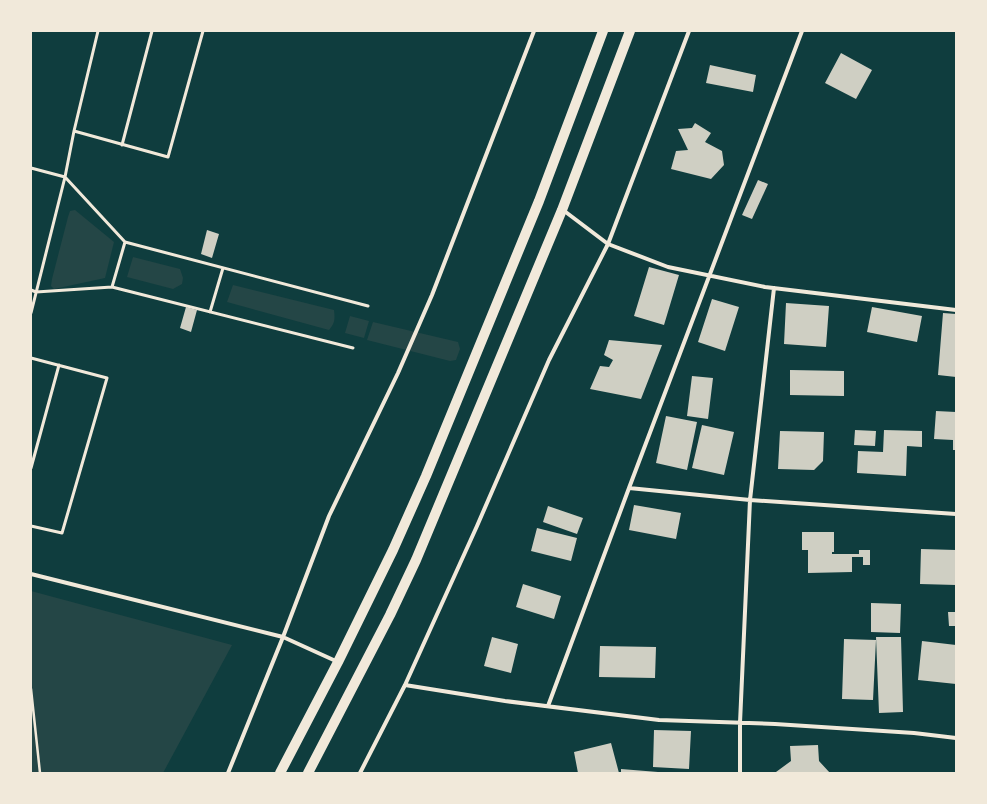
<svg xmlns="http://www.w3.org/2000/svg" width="987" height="804" viewBox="0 0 987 804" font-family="Quicksand,sans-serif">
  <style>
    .green { fill: #244646 }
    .building { fill: #cfcfc3 }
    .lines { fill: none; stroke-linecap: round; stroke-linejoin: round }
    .path { stroke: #f1e9da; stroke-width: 2.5 }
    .service { stroke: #f1e9da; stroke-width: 3 }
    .minor { stroke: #f1e9da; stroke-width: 4 }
    .primary { stroke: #f1e9da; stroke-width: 10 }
  </style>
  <rect width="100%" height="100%" fill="#0f3d3e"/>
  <path class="green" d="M75,210L114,242L105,278L54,289L51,286L52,279L68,217L70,211Z
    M133,257L180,269L183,278L182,284L173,289L127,277Z
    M233,285L334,310C335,319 335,323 329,330L227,302Z
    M350,316L369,321L364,338L345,333Z
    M373,322L458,342L460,349L456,360L450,361L367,340Z
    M31,591L232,645L163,773H31Z"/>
  <path class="building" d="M841,53L872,70L856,99L825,83Z
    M710,65L756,75L753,92L706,83Z
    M695,123L711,133L705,142L722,151L724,165L711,179L671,169L676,151L688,150L678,129L692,128Z
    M758,180L768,184L752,219L742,215Z
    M207,230L219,234L212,258L201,254Z
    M649,267L679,275L664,325L634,316Z
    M712,299L739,307L725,351L698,342Z
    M786,303L829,306L826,347L784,344Z
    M186,307L197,310L191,332L180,328Z
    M872,307L922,316L917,342L867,332Z
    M943,313L956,314V377L938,375Z
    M609,340L662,345L641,399L590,389L600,366L609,367L613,360L604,355Z
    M790,370L844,371V396L790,395Z
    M692,376L713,378L708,419L687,416Z
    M936,411L956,412V450H953V440L934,439Z
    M666,416L697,422L687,470L656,463Z
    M702,425L734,432L724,475L692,468Z
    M855,430L876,431L875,446L854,445Z
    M884,430L922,431V447L907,446L906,476L857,473L858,451L883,452Z
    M780,431L824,432L823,461L814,470L778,469Z
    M634,505L681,513L676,539L629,530Z
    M548,506L583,518L577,534L543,522Z
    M537,528L577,538L571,561L531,551Z
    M802,532H834V552H832V554H859V550H870V565H863V557H852V572L808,573V550H802Z
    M921,549L956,550V585L920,584Z
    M523,584L561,596L554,619L516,607Z
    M871,603L901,604L900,633L871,632Z
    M948,612H956V626H949Z
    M492,637L518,644L511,673L484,666Z
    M876,637H901L903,712L879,713Z
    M844,639L876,640L873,700L842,699Z
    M922,641L956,645V684L918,680Z
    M600,646L656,647L655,678L599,677Z
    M654,730L691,731L689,769L653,767Z
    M611,743L619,773H578L574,752Z
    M818,745L819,761L830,773H777L776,772L791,761L790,746Z
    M621,769L658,772V773H621Z"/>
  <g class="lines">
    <path class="path" d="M31,689L40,773"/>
    <path class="service" d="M74,131L168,157L203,31
      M122,145L152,31
      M31,168L65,177L125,242L368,306
      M112,287L125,242
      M31,290L36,292L112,287L353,348
      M210,312L223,268
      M31,313L65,177L74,131L98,31
      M31,358L107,378L62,533L31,526
      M31,468L59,365"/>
    <path class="minor" d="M563,210L608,244L668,267L765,287L956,310
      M629,488L750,500L956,514
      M31,574L283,637L338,662
      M405,685L505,701L659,720L775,724L914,733L956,738
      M548,706L629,488L802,31
      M228,773L283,637L329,516L398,373L432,295L534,31
      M360,773L405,685L477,526L549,360L608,244L689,31
      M740,773V723L750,500L774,288"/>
    <path class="primary" d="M280,773L338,662L393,550L426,476L539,201L603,31
      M308,773L390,615L416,560L562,210L630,31"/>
  </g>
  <rect width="987" height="804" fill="none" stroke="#f1e9da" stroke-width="64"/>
</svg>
